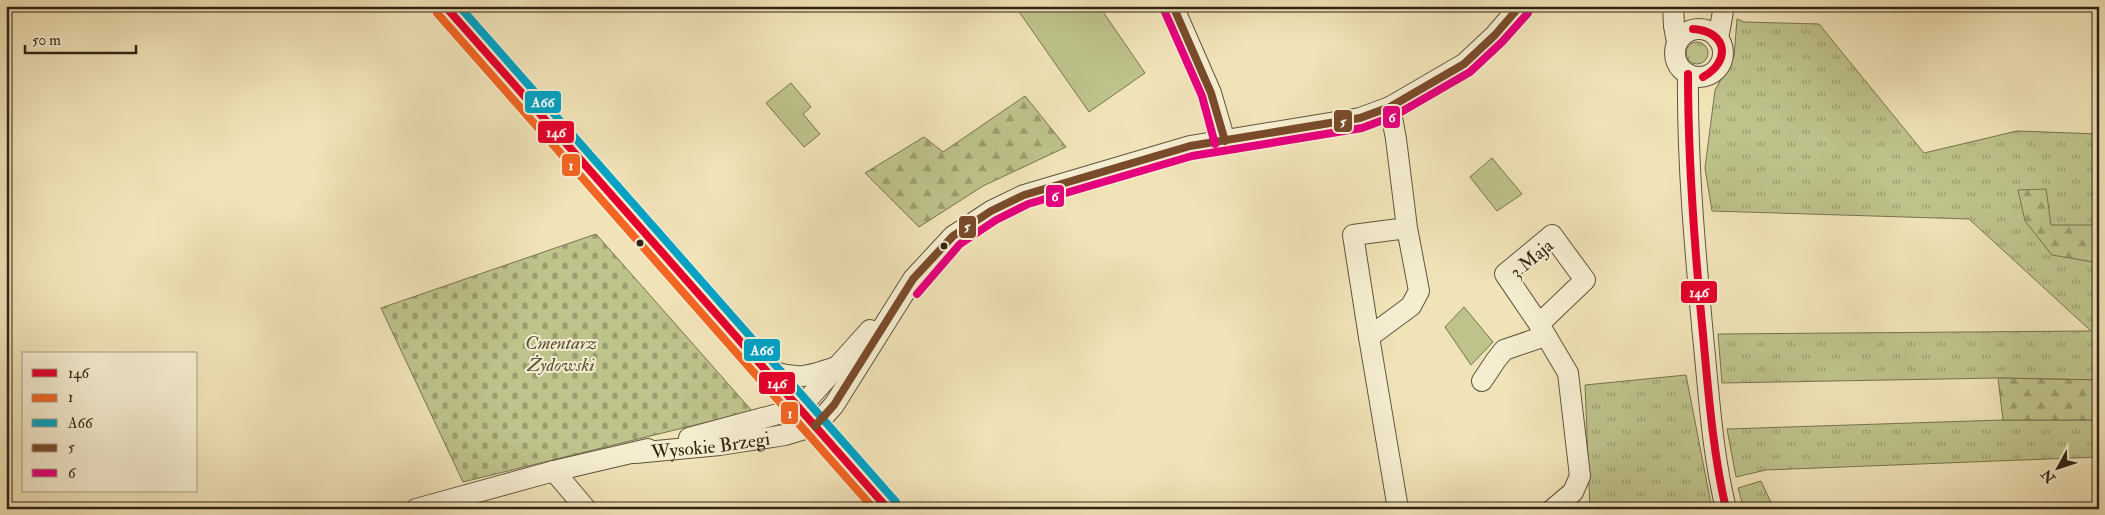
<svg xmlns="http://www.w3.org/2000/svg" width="2105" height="515" viewBox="0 0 2105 515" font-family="'IM FELL Double Pica',serif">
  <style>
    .grass { fill: url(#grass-tufts); stroke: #787350 }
    .forest { fill: url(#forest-firs); stroke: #787350 }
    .cemetery { fill: url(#cemetery-stones); stroke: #787350 }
    .green { fill: #bec28b; stroke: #787350 }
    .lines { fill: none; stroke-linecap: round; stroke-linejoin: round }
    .minor-casing { stroke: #61543d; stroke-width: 22 }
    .minor { stroke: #f5edd0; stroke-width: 20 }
    .bus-1-casing { stroke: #f5edd0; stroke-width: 11 }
    .bus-2-casing { stroke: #f5edd0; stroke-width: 11 }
    .bus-3-casing { stroke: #f5edd0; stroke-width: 11 }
    .bus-4-casing { stroke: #f5edd0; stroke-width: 11 }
    .bus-5-casing { stroke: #f5edd0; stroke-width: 11 }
    .bus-1 { stroke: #e4002b; stroke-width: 8 }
    .bus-2 { stroke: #f26522; stroke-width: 8 }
    .bus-3 { stroke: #02a2c5; stroke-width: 8 }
    .bus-4 { stroke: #7a4b2a; stroke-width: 8 }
    .bus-5 { stroke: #e5007d; stroke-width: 8 }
    .bus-dot { fill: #312414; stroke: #f5edd0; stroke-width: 2 }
    .labels { text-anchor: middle; stroke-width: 4; stroke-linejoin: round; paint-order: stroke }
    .street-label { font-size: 19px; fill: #312414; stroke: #f5edd0 }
    .park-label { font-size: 19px; font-style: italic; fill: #5b5338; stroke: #f5edd0 }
    .line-badge { stroke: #f5edd0; stroke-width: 2 }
    .badge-label { font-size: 14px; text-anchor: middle; font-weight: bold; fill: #fff }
  </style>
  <defs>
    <pattern id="grass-tufts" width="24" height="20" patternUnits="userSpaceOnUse" patternTransform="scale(1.25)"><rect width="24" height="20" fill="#bec28b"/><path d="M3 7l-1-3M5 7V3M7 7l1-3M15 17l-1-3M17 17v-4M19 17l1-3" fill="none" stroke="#9b9d70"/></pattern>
    <pattern id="forest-firs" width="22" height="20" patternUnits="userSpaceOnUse" patternTransform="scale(1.25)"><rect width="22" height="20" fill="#bec28b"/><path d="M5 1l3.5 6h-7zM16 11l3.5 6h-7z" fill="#9b9d70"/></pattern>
    <pattern id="cemetery-stones" width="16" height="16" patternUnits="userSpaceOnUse" patternTransform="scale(1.25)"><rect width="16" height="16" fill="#bec28b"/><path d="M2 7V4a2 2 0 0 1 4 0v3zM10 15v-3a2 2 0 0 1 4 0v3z" fill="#9b9d70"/></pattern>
  </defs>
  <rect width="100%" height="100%" fill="#f0e3b7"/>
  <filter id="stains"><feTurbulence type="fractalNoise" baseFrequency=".004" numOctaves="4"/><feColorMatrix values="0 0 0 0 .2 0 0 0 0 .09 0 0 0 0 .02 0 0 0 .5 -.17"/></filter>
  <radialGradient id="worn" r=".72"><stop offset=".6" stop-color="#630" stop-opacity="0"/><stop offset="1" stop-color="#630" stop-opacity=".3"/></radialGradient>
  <path class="grass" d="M1737,19L1744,22L1819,24L1924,153L2017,131L2099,134V380L1998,378L1722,383L1718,334L2091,331L1969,219L1712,211L1705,168L1715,90L1734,56Z
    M1686 53a11 11 0 1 1 22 0a11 11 0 1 1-22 0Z
    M1686,375L1712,509H1590L1585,385Z
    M2003,420H2099V457L1766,470L1736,477L1727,429Z
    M1761,481L1774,509H1744L1738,488Z
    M2099,503V509H1885Z"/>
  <path class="forest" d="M1025,96L1066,147L983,186L919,227L865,173L924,137L943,152Z
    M2046,189L2051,225H2096L2095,191H2099V263L2052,255L2025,221L2018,190Z
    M1998,378L2099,380V420H2003Z"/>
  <path class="cemetery" d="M596,234L752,411L463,482L381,308Z"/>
  <path class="green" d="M1015,6H1099L1145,73L1089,112Z
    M791,83L811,107L803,114L820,134L804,147L766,103Z
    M1492,158L1522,194L1497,211L1470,177Z
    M1464,307L1493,342L1471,365L1445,327Z"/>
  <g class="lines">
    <g class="minor-casing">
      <g id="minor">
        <path d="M445,6L888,509"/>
        <path d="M1173,6L1211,93L1225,141"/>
        <path d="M1673,6L1674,26L1677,42"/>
        <circle cx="1699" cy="53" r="24"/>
        <path d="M1718,39L1724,6"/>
        <path d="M1688,74C1687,162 1695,249 1703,336C1709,394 1712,452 1726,509"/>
        <path d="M1390,107L1396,139L1407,228L1419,291L1411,306L1369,337L1353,235L1407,228"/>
        <path d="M1552,235L1585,280L1539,324L1505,274Z"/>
        <path d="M1539,324L1568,373L1580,476L1573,492L1553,509"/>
        <path d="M1369,337L1398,509"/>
        <path d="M768,371C801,379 804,378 836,367"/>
        <path d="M1482,381L1496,360L1504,350L1545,336"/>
        <path d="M800,408L870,330"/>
        <path d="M689,438L800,408"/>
        <path id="s1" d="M635,453L720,445L785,435L815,426L834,405L913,279L953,236L991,211L1024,195L1190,146L1360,118L1390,107L1464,64L1495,35L1520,6"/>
        <path d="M554,471L586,509"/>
        <path d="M416,509L554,471L648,449"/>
      </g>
    </g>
    <use href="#minor" class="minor"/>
    <g class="bus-1-casing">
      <path id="bus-1" d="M445,6L888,509
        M1693,29C1727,31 1732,61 1703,77
        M1688,74C1688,158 1694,241 1702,324C1708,386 1712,448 1726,509"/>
    </g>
    <g class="bus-2-casing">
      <path id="bus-2" d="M437,13L874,509"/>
    </g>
    <g class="bus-3-casing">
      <path id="bus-3" d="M459,6L896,502"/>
    </g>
    <g class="bus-4-casing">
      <path id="bus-4" d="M1173,6L1211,93L1225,141
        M815,426L834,405L913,279L953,236L991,211L1024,195L1190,146L1360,118L1390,107L1464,64L1495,35L1520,6"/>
    </g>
    <g class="bus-5-casing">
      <path id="bus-5" d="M1164,10L1202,96L1215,144
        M917,294L960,244L996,220L1028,204L1192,156L1362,128L1394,116L1470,72L1502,42L1528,13"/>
    </g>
    <use href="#bus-1" class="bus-1"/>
    <use href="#bus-2" class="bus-2"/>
    <use href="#bus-3" class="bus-3"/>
    <use href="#bus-4" class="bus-4"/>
    <use href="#bus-5" class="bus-5"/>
  </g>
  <g class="bus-dot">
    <circle cx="640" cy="243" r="4.5"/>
    <circle cx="944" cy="246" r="4.5"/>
  </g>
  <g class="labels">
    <g class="street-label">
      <text transform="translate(1531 258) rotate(-40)" y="7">3 Maja</text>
      <text dy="7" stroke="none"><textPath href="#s1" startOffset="76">Wysokie Brzegi</textPath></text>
    </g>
    <g class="park-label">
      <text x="561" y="349">Cmentarz<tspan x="561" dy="22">Żydowski</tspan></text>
    </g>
  </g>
  <g class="line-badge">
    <rect x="524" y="90" width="38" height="24" rx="5" fill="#02a2c5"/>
    <rect x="1382" y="105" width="19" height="24" rx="5" fill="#e5007d"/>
    <rect x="1333" y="109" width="20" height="24" rx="5" fill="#7a4b2a"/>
    <rect x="537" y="120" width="38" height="24" rx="5" fill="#e4002b"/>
    <rect x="561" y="153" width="20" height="24" rx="5" fill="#f26522"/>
    <rect x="1045" y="184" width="20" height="24" rx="5" fill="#e5007d"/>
    <rect x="958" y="215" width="19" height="24" rx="5" fill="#7a4b2a"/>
    <rect x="1680" y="280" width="38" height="24" rx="5" fill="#e4002b"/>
    <rect x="743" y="338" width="38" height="24" rx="5" fill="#02a2c5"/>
    <rect x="758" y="371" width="38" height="24" rx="5" fill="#e4002b"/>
    <rect x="780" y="401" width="19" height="24" rx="5" fill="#f26522"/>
  </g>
  <g class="badge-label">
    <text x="543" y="107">A66</text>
    <text x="1392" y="122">6</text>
    <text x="1343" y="126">5</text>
    <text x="556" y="137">146</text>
    <text x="571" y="170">1</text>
    <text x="1055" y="201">6</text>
    <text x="967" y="231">5</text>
    <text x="1699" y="297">146</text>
    <text x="762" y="355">A66</text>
    <text x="777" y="388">146</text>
    <text x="790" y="418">1</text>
  </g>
  <rect width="2105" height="515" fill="none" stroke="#f0e3b7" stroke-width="25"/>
  <rect x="8" y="8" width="2090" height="500" fill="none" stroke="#312414" stroke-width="2.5"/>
  <rect x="12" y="12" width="2080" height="490" fill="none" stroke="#312414"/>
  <rect x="22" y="352" width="175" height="140" fill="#f5edd0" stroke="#a79d85"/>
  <rect x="32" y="369" width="25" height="8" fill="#e4002b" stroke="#a79d85"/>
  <text x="68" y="378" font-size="15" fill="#312414">146</text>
  <rect x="32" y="394" width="25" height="8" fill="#f26522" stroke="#a79d85"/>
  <text x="68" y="402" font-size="15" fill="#312414">1</text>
  <rect x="32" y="419" width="25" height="8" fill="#02a2c5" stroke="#a79d85"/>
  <text x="68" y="428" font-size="15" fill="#312414">A66</text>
  <rect x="32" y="444" width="25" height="8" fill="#7a4b2a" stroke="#a79d85"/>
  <text x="68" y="452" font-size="15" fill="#312414">5</text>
  <rect x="32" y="469" width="25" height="8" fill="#e5007d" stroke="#a79d85"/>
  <text x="68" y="478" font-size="15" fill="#312414">6</text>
  <g transform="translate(2058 468) rotate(230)" stroke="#f5edd0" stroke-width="4" paint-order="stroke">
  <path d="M0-4L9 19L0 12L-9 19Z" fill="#312414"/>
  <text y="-8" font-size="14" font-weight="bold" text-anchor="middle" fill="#312414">N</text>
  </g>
  <path d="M25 45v8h111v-8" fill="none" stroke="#312414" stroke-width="2.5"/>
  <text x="32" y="45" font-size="15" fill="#312414" stroke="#f5edd0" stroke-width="4" paint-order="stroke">50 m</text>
  <rect width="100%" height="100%" filter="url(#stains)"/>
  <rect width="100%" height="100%" fill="url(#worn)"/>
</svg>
